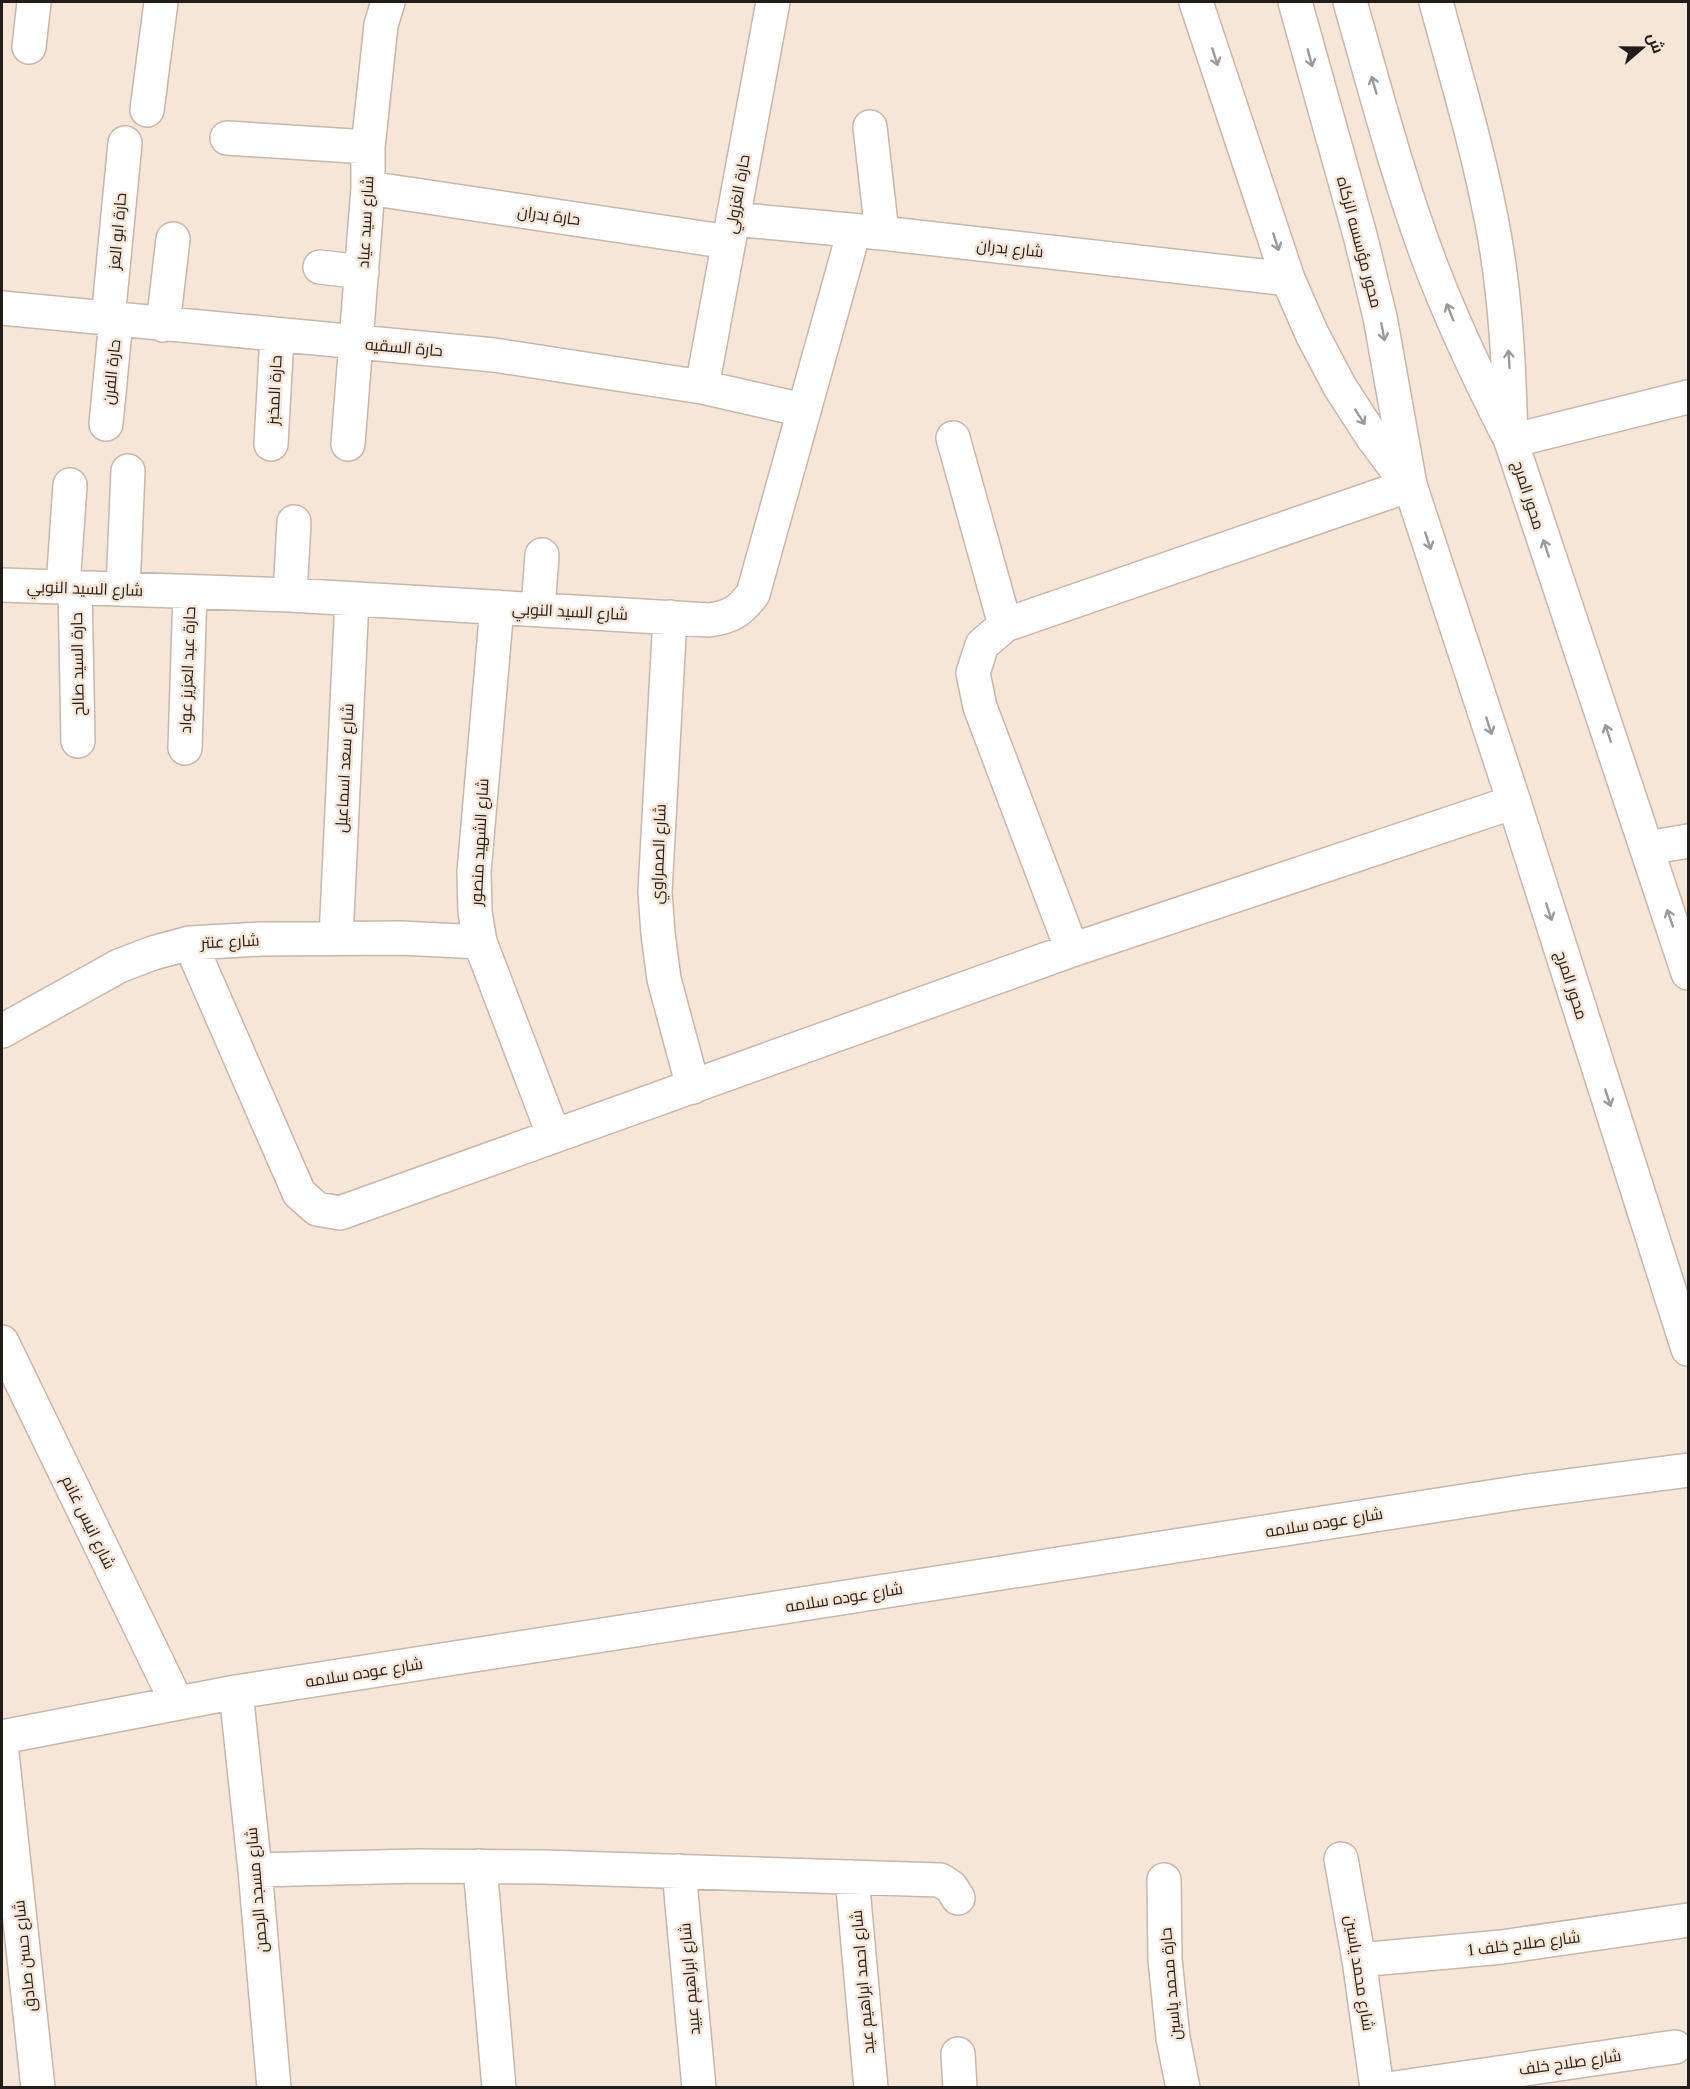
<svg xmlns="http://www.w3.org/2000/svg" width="1690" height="2089" viewBox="0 0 1690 2089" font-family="Lora,Cairo,serif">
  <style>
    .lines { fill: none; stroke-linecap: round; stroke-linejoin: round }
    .minor-casing { stroke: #c6b7aa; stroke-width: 36 }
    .major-casing { stroke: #c6b7aa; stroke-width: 36 }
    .minor { stroke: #fff; stroke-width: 33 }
    .major { stroke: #fff; stroke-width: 33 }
    .oneway { stroke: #9c9997 }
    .labels { text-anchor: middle; stroke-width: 5; stroke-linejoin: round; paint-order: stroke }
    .street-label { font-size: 16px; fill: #221d18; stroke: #f6e6d8 }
  </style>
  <rect width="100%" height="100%" fill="#f6e6d8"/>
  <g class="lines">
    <g class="minor-casing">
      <path id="minor" d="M29,47L34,2
        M147,110L161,2
        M870,127L882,233
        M227,138L368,147
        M368,188L729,242
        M733,219L882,233L1288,279
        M320,267L362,272
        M2,308L494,355L702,387L803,410
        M108,319L125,143
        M163,325L173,239
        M702,387L773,2
        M106,424L116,320
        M953,438L1005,625
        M1511,441L1688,397
        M271,444L277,335
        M348,444L368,188V147L381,25L388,2
        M2,585L290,595L709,620C731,617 739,612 753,594L854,231
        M63,587L70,485
        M75,588L78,741
        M123,589L128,471
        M290,595L294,522
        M497,607L474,872L475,912L480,942L554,1136
        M538,609L542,555
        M670,617L655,892L658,934L664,979L693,1087
        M185,748L190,592
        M1647,848L1688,841
        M336,938L352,599
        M190,943L299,1193L317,1209L340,1213L1072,950L1514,802
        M1072,950L980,707L973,673L982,645L1005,625L1410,485
        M2,1031L119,966L153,953L190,943L261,939L401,938L480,942
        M2,1342L177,1703
        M236,1692L255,1870L274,2088
        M2,1737L236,1692L1522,1492L1688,1470
        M2,1753L38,2088
        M1341,1859L1359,1960L1377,2088
        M480,1866L499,2088
        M255,1870L417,1866L544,1867L940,1880L951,1887L958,1898
        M679,1871L699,2088
        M852,1877L871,2088
        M1164,1880L1165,1959L1173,2038L1183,2088
        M1359,1960L1502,1947L1688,1920
        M958,2054L960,2088
        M1395,2088L1675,2047"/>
    </g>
    <g class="major-casing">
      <path id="major" d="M1196,2L1288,279L1312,334L1340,387L1373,438L1407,483
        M1295,2L1360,235L1380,317L1410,485L1514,802L1688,1349
        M1350,2C1375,89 1398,178 1430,263C1452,321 1479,378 1507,433
        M1436,2C1455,73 1477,145 1491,218C1506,292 1509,366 1511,441L1688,973"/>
    </g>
    <use href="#minor" class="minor"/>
    <use href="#major" class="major"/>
  </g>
  <defs><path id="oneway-shaft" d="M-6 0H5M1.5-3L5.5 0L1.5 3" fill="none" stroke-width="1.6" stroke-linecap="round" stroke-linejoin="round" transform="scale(1.5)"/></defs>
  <g class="oneway">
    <use href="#oneway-shaft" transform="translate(1215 57) rotate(72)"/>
    <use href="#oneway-shaft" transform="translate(1310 58) rotate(75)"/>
    <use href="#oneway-shaft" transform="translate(1374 85) rotate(-106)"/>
    <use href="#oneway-shaft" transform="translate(1276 242) rotate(72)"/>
    <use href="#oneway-shaft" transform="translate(1450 312) rotate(-112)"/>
    <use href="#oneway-shaft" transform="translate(1383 332) rotate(79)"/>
    <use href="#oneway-shaft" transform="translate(1509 359) rotate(-94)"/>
    <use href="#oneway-shaft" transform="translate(1360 417) rotate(57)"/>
    <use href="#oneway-shaft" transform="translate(1428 541) rotate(72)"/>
    <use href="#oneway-shaft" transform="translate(1546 548) rotate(-108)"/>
    <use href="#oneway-shaft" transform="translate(1489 726) rotate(72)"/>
    <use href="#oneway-shaft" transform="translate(1608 733) rotate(-108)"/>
    <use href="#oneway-shaft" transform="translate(1549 912) rotate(72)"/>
    <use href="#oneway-shaft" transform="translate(1670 918) rotate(-109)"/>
    <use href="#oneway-shaft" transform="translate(1608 1098) rotate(72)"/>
  </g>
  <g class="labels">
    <g class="street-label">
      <text transform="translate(737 194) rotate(-80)" y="6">حارة الغزولي</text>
      <text transform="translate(549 215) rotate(8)" y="6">حارة بدران</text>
      <text transform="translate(365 222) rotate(-87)" y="6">شارع سيد عياد</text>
      <text transform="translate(117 231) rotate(-85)" y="6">حارة ابو العز</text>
      <text transform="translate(1360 242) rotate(75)" y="6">محور مؤسسه الزكاه</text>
      <text transform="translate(1010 248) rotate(6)" y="6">شارع بدران</text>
      <text transform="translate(404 347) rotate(5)" y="6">حارة السقيه</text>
      <text transform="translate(111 372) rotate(-84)" y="6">حارة الفرن</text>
      <text transform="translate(274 390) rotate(-87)" y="6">حارة المخبز</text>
      <text transform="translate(1529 495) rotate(72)" y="6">محور المرج</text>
      <text transform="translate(85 588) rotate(2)" y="6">شارع السيد النوبي</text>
      <text transform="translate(570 611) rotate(3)" y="6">شارع السيد النوبي</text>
      <text transform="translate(77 664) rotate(-91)" y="6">حارة السيد صالح</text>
      <text transform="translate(187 670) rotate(-88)" y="6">حارة عبد العزيز عواد</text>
      <text transform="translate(344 768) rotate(-87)" y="6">شارع سعد اسماعيل</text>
      <text transform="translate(479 842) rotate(-87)" y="6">شارع الشهيد منصور</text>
      <text transform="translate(658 854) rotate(-88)" y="6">شارع الصمراوي</text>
      <text transform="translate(230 941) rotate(-3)" y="6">شارع عنتر</text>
      <text transform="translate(1572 985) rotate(72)" y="6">محور المرج</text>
      <text transform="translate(89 1522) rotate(64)" y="6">شارع انيس غانم</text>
      <text transform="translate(1324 1522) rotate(-9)" y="6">شارع عوده سلامه</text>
      <text transform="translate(844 1597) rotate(-9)" y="6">شارع عوده سلامه</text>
      <text transform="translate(364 1672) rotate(-9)" y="6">شارع عوده سلامه</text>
      <text transform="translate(256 1890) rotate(-95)" y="6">شارع مسجد الرحمن</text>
      <text transform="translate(1524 1943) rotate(-7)" y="6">شارع صلاح خلف 1</text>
      <text transform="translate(24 1956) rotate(-96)" y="6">شارع حسن صادق</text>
      <text transform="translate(1360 1973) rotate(81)" y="6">شارع محمد ياسين</text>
      <text transform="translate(689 1979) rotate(-95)" y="6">شارع ابراهيم عبيد</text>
      <text transform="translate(862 1982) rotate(-95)" y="6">شارع احمد ابراهيم عيد</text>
      <text transform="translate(1170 1984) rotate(-95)" y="6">حارة محمد ياسين</text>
      <text transform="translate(1570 2062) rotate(-8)" y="6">شارع صلاح خلف</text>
    </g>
  </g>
  <rect width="1690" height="2089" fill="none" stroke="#221d18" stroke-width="6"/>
  <g transform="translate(1642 48) rotate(70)" stroke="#f6e6d8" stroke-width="4.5" paint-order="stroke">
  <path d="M0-4.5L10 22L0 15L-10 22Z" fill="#221d18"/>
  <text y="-9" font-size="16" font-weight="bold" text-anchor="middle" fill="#221d18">ش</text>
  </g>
</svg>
